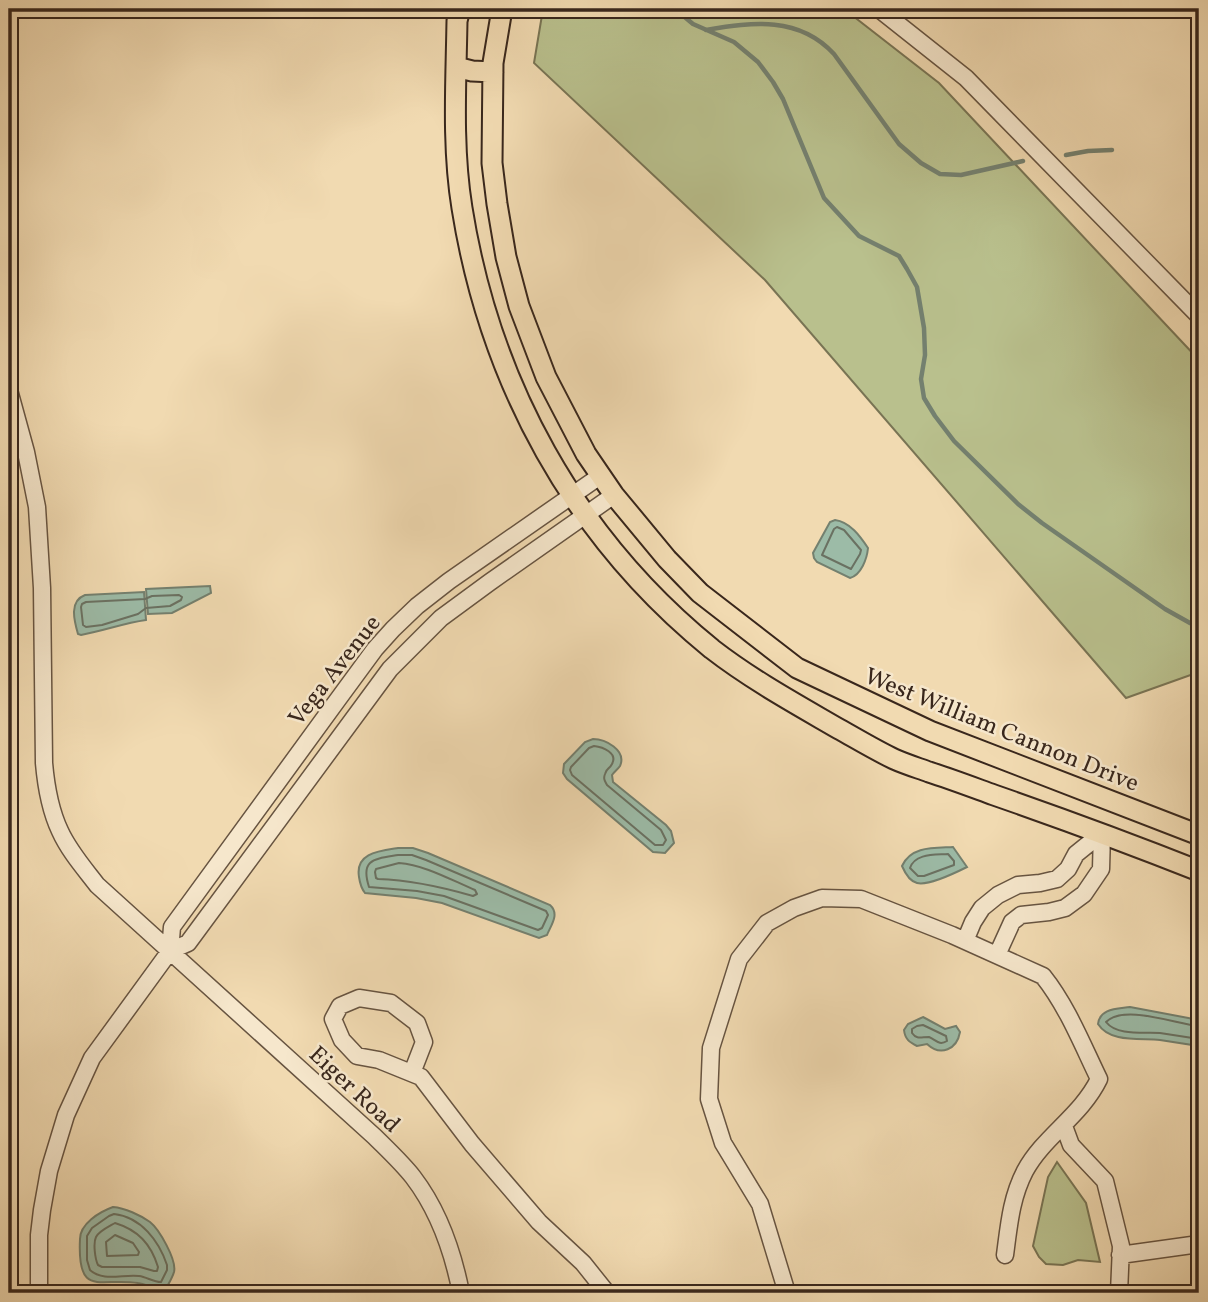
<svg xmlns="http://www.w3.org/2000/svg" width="1208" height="1302" viewBox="0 0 1208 1302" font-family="Vollkorn,serif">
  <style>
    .green { fill: #b9c08d; stroke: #797454; stroke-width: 2 }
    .water { fill: #9cbba7; stroke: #74806f; stroke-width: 2 }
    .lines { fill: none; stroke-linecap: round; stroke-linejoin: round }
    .shore { stroke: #6a7162; stroke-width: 2 }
    .stream { stroke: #74806f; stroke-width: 4.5 }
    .minor-casing { stroke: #675441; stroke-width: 19 }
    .major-casing { stroke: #39271c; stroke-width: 23 }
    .minor { stroke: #f6e7cc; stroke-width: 16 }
    .major { stroke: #f1dab1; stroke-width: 19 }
    .labels { text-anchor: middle; stroke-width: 5; stroke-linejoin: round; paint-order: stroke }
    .street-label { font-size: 24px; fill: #39271c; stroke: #f6e7cc }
  </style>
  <rect width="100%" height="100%" fill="#f1dab1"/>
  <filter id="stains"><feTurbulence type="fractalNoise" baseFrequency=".00286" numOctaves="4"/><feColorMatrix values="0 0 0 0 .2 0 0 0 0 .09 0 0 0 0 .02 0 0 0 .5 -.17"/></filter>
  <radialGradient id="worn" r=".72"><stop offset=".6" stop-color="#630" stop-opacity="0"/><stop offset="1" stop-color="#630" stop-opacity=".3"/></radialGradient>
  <path class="green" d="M543,9H844L939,83L1199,360V672L1126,698L765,280L534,63Z
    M1057,1162L1086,1203L1100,1262L1078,1260L1063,1265L1046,1264L1039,1257L1033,1246L1048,1177Z"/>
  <path class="water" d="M835,520C850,522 860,536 868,548C867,559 861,575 850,578L817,562L814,558L813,553L830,522Z
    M210,586L211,593L172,613L148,614L146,589Z
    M144,592L146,620C124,623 103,631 81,635L78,634C74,620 69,601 85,595Z
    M593,739C605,739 627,750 620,766C618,769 614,772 612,775L613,782L666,825L671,831L674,843L665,853L653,852L567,779L563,773L564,764L585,742Z
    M953,847L967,867C957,872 928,886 917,883C909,881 905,873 902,866C911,846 934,848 953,847Z
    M398,848H413L428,853L550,905C560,914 551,925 547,935L539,938L442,903L416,898L365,893C361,888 360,884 359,877C355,853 379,851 398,848Z
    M1130,1007L1199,1020V1046C1186,1044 1173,1042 1160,1040C1140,1038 1110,1043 1098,1024C1100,1008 1117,1009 1130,1007Z
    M923,1017L945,1029L956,1026L960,1032C957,1049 941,1057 927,1044L917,1046C909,1042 905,1039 904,1030L908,1024Z
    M113,1207C125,1208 140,1215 150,1222C159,1229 177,1260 174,1272C172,1279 167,1286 164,1293C156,1289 147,1284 138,1283C100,1277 77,1299 80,1239C80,1224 99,1212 113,1207Z"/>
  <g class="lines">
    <path class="shore" d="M837,527L844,530L861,550L860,554L851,569L822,555L834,529Z
      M179,595L182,597L181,600L170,606L146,608L138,614L102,625L86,627L83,625L81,607L82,604L86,602L145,599L152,596Z
      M594,746C603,747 618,753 612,764C609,770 607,767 605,774C603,779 605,781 607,785L661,830L666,840L663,845H655L572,775L570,770L571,767L589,748Z
      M948,854L954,861V865L924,876H918L910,868C915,853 935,855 948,854Z
      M398,855H412L426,860L546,911L548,915L542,928L538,930L444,896L417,891L369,887C360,859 374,859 398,855Z
      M399,863C425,865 451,880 475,890L477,894L473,896C442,887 411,880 378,879L376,878L375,872L376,869Z
      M923,1025L946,1036L947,1041C939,1046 936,1040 929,1037C921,1037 917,1040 912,1033V1029L917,1026Z
      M1199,1026C1176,1024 1124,1004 1106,1022C1117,1036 1143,1032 1160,1033C1173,1035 1186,1037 1199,1039
      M114,1214C141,1217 159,1241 167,1265V1270L161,1282C153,1282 147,1277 139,1276C123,1274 103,1282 90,1270L87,1260V1236L92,1228L109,1216Z
      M115,1223C138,1230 151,1244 158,1267L157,1271H154L140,1267H102L98,1265C95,1259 93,1243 96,1237C99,1231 110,1226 115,1223Z
      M115,1235L133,1243L139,1252L138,1255L107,1256L106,1242Z"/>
    <path class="stream" d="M675,9L693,24L734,42L758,62L773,82L783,99L824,198L859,236L899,256L907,269L917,287L924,328L925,355L921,379L924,398L935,416L954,441L1018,504L1042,523L1165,609L1190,623L1199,625
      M706,30C753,22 799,16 834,54L899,144L921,163L940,174L961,175L1023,161
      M1066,155L1088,151L1112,150"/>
    <g class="minor-casing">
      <path id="minor" d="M879,9L966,78L1199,316
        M9,390L26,452L37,507L42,588L44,763C46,786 50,810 60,831C69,851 84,868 97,885L375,1137C388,1150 402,1163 413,1177C439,1211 453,1252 461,1293
        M965,941L973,922L982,908L998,895L1018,885L1040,883L1057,879L1068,869L1076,854L1102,833
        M170,951L172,927L339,698L375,649L393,629L417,606L449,581L600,476
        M997,955L1012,922L1021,915L1049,912L1065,908L1084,894L1101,869L1102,833
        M412,1073L424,1042L417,1023L391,1003L359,998L340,1006L333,1019L342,1040L357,1056L379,1060L421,1077L472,1144L539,1222L583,1263L607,1293
        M1064,1126L1071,1145L1105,1181L1121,1246L1119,1293
        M1120,1255L1199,1244
        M39,1293V1235L42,1210L49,1171L66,1115L92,1058L170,951L188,943L390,669L441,618L490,582L614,495
        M787,1293L760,1204L723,1143L709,1099L711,1048L739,959L767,923L794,908L822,898L861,899L952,935L1043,976C1067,1006 1082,1044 1099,1079C1081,1116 1044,1136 1025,1171C1011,1198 1009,1225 1005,1255"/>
    </g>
    <g class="major-casing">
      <path id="major" d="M460,9L457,21C456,83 452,147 462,208C490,383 574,537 712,649C752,680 796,704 839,729C857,739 875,750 894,759C905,764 918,768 929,772C951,779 972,787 994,795C1063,819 1131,844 1199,871
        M502,9L493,63L492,163L497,204L506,257L519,306L546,377L586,454L614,495L667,559L700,593L797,668L930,731L1199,835
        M456,67L472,71L493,72"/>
    </g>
    <use href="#minor" class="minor"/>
    <use href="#major" class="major"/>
  </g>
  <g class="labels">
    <g class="street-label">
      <text transform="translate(334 670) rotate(-52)" y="8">Vega Avenue</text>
      <text transform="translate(1002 729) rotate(22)" y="8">West William Cannon Drive</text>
      <text transform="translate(355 1089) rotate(43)" y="8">Eiger Road</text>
    </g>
  </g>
  <rect width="1208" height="1302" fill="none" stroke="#f1dab1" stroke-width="35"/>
  <rect x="10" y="10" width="1187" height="1281" fill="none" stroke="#39271c" stroke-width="3.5"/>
  <rect x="18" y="18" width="1173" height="1267" fill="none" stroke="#39271c" stroke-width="2"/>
  <rect width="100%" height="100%" filter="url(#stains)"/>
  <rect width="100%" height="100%" fill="url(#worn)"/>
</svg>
